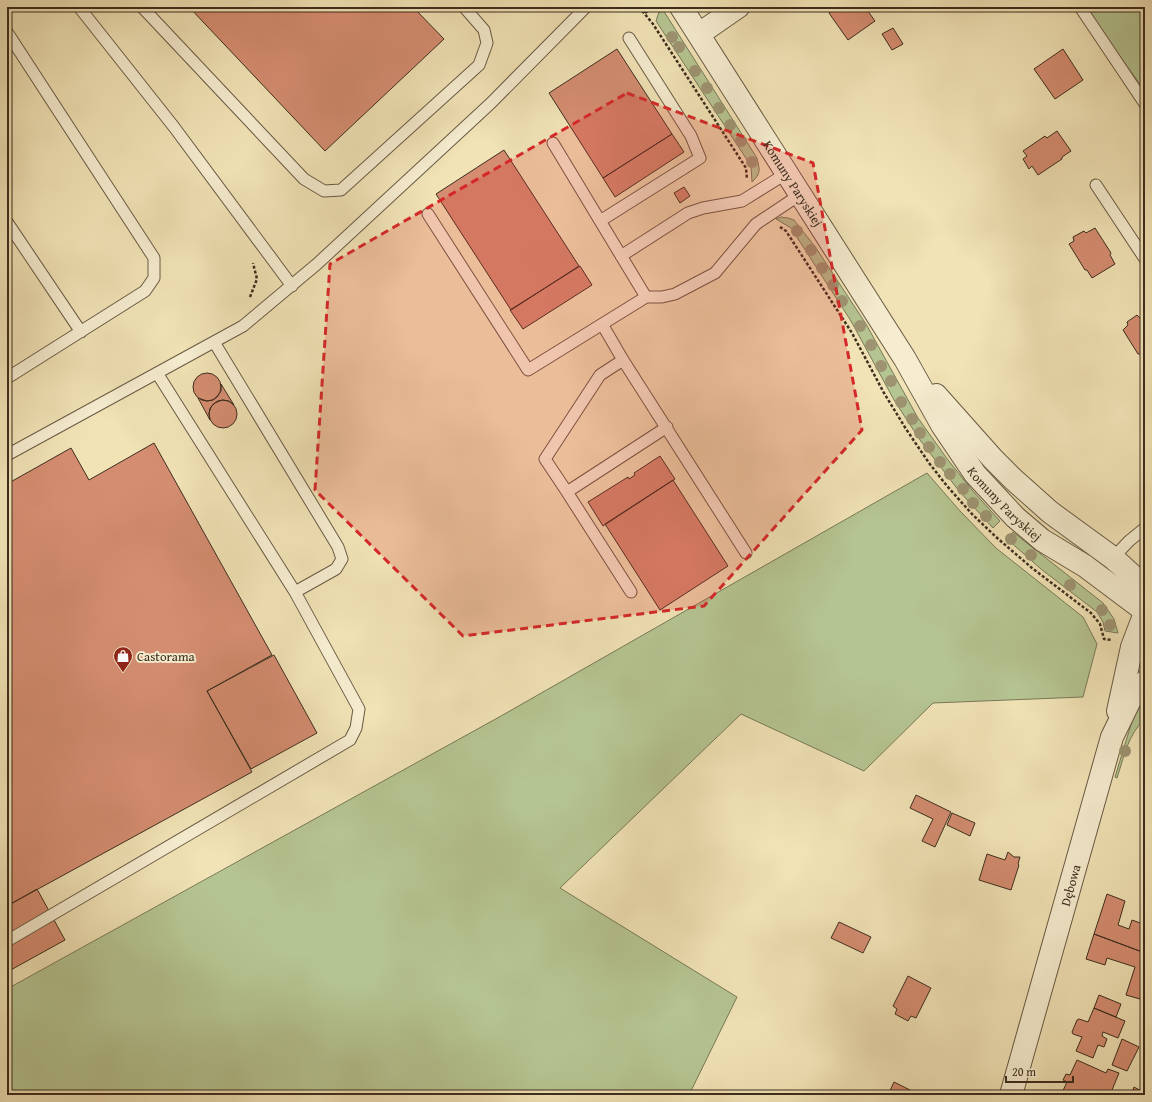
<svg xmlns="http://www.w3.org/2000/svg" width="1152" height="1102" viewBox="0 0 1152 1102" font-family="'Gentium Book Plus',serif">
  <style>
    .green { fill: #b5c592; stroke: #787958 }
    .building { fill: #d58d71; stroke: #3c2d1e }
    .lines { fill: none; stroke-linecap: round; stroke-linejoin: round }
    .service-casing { stroke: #695a44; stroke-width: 13 }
    .minor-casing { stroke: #695a44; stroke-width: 24 }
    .path { stroke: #3c2d1e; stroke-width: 2.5; stroke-dasharray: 3 2; stroke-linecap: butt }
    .service { stroke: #f6edd0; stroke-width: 11 }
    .minor { stroke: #f6edd0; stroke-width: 22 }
    .tree { fill: #9e9472 }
    .marked { fill: #d62828; fill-opacity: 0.2; stroke: #d62828; stroke-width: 3; stroke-dasharray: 8 5; stroke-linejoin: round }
    .labels { text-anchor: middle; stroke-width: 4; stroke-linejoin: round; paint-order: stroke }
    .street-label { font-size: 13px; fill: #3c2d1e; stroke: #f6edd0 }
    .poi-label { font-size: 13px; fill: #3c2d1e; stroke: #f6edd0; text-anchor: start }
  </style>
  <rect width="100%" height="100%" fill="#f1e3b6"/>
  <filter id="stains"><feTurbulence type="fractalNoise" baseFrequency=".005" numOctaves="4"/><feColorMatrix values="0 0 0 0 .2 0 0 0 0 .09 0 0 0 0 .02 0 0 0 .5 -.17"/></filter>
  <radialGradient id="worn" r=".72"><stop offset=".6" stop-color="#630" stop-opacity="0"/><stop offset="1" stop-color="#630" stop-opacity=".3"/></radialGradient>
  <path class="green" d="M1084,7H1145V91Z
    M663,10L757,158C760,171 761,173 752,182L751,166L656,21L659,12Z
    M781,217L788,218L794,220L816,248L866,324L918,418L948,460L972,490L1000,521L993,528L959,491L920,440L894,400L851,321L791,228L776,219Z
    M927,473L960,511L996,548L1083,617L1097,644L1083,697L933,703L864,771L741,714L560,888L737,997L689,1095H7V989L501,716Z
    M1013,532L1103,603L1114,619L1118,633L1105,631L1103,622L1097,612L1041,569L1007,539Z
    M1145,692V719C1128,734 1124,757 1117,778L1115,777L1137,705Z"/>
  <path class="building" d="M189,7H413L444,39L325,151Z
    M838,7H865L875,21L848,40L829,13Z
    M893,28L903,44L892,50L882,34Z
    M617,49L672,134L603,178L549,93Z
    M1063,49L1083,80L1055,99L1034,69Z
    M1057,131L1071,151L1062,157V159L1038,175L1032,166L1029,169L1023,159L1027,156L1023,151L1045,136L1047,138Z
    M672,134L684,152L615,197L603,178Z
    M504,150L579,266L511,310L436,194Z
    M684,187L690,196L680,203L674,193Z
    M1095,228L1111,253L1110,255L1115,264L1092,278L1087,270H1085L1069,244L1074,241L1073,237L1084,231L1086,233Z
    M580,266L592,285L523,329L510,310Z
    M1145,314V361L1141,354H1138L1123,330L1128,325L1127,322L1137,315L1140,318Z
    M193 387a14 14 0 1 1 28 0a14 14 0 1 1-28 0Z
    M221,384L234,405L229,401L222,400L215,403L211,407L209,413L210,420L198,398L207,401L213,400L217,397L221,391Z
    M209 414a14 14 0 1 1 28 0a14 14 0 1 1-28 0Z
    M154,443L272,655L207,691L252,772L7,906V484L71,448L89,480Z
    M660,456L675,479L603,526L588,502L628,477L629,479L635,475L634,473Z
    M673,480L728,566L660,610L605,524Z
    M274,655L317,733L251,769L207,691Z
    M916,795L951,812L935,847L922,841L933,819L910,808Z
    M952,813L975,823L970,836L947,825Z
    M1008,852L1014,857H1020L1018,864L1019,865L1011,890L979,880L987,854L1005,860Z
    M37,889L65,940L7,972V906Z
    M1107,894L1125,901L1118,925L1129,929L1132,920L1143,924L1140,934L1145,935V953L1094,934Z
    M839,922L871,937L863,953L831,938Z
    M1094,934L1145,953V981L1140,999L1126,995L1135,967L1107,958L1105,965L1086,959Z
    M908,976L931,988L916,1018L911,1016L908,1021L895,1014L897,1009L893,1006Z
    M1099,995L1121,1004L1116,1017L1094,1008Z
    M1094,1008L1125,1021L1118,1038L1103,1032L1102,1036L1107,1039L1104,1047L1098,1045L1093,1058L1076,1051L1082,1037L1073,1034L1072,1032L1077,1020L1079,1019L1088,1022Z
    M1122,1039L1139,1047L1127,1071L1112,1065Z
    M1077,1060L1106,1073L1108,1069L1119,1073L1110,1095L1100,1091L1098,1095H1061L1067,1082L1063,1080L1066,1074L1070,1075Z
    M894,1082L920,1095H888Z
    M1134,1087L1145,1093V1095H1131Z"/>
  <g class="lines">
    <g class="service-casing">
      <path id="service" d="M79,7L174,127L292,286
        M142,7L304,179L324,191L341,190L479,65L487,43L484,30L464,7
        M1080,7L1145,104
        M7,32L154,258V278L145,291L7,378
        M553,143L646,297
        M1096,185L1145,259
        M428,214L528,370L646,297H662L675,294L715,273L756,224L801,194
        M600,221L700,158L691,136L629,38
        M7,222L81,332
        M621,256L688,213L703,208L742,201L787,173
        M602,324L623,360L746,553
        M214,342L338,547L342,559L336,569L295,592
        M7,455L243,326L317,264L491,103L586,7
        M567,492L545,459L600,375L623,360
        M1113,558L1129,541L1145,528
        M631,592L567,492L667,427
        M7,941L350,740L356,728L359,709L295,592L157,373"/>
    </g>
    <g class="minor-casing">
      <g id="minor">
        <path id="s1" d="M681,7L905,359L942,425L975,474L1015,517L1042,540L1085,566L1145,611"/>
        <path d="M699,34L738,7"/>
        <path d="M936,395L993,459L1013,479L1050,512L1113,558L1145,587"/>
        <path d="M1118,711L1132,647L1145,613"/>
        <path id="s2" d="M1011,1095L1112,737L1132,696L1145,682"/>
      </g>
    </g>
    <path class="path" d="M639,7L653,24L746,168L747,179
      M645,13L653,7
      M780,227L786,231L852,333L884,393L906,429L929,463L947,486L972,514L996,537L1032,568L1091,613L1100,624L1104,639L1112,640
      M250,297L257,279L253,263"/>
    <use href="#service" class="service"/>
    <use href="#minor" class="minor"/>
  </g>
  <g class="tree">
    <circle cx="672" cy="37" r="6"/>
    <circle cx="679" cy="47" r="6"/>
    <circle cx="695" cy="71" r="6"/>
    <circle cx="707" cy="88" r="6"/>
    <circle cx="719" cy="108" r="6"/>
    <circle cx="730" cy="125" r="6"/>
    <circle cx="741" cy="141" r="6"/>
    <circle cx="752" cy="162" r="6"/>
    <circle cx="797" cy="231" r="6"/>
    <circle cx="811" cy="250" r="6"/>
    <circle cx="822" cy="268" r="6"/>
    <circle cx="833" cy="285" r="6"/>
    <circle cx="842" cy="301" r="6"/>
    <circle cx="860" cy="326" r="6"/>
    <circle cx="871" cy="345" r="6"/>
    <circle cx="881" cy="366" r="6"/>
    <circle cx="891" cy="381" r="6"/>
    <circle cx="901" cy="402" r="6"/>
    <circle cx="912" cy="419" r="6"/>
    <circle cx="920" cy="433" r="6"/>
    <circle cx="929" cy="447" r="6"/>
    <circle cx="940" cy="462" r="6"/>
    <circle cx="950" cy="474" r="6"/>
    <circle cx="963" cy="489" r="6"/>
    <circle cx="973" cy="503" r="6"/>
    <circle cx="986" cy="516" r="6"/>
    <circle cx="1011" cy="539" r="6"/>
    <circle cx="1031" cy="555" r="6"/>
    <circle cx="1070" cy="585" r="6"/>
    <circle cx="1102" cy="610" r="6"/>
    <circle cx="1110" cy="625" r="6"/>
    <circle cx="1125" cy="751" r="6"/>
  </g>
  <path class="marked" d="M627,93L813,163L862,430L704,606L463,636L315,490L330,264Z"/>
  <defs>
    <g id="shop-pin" transform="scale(1)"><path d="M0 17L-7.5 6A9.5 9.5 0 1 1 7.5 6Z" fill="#8f2418" stroke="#f6edd0"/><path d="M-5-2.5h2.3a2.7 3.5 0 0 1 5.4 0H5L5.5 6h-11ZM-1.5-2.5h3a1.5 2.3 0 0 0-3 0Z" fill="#fff"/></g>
  </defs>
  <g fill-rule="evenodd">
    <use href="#shop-pin" x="123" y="656"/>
  </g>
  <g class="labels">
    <g class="street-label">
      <text dy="5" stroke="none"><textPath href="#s1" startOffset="209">Komuny Paryskiej</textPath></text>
      <text dy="5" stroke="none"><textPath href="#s1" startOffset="594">Komuny Paryskiej</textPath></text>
      <text dy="5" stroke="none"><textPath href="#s2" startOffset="218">Dębowa</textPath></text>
    </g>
    <g class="poi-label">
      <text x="137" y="661">Castorama</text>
    </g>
  </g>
  <rect width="1152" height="1102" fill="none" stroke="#f1e3b6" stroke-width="24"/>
  <rect x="8" y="8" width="1136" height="1086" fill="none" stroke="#3c2d1e" stroke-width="2"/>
  <rect x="12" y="12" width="1128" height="1078" fill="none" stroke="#3c2d1e"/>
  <path d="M1006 1076v6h67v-6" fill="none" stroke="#3c2d1e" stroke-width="2"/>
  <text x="1012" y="1076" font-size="12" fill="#3c2d1e" stroke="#f6edd0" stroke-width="3" paint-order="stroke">20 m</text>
  <rect width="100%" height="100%" filter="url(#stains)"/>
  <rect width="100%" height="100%" fill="url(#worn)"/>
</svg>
